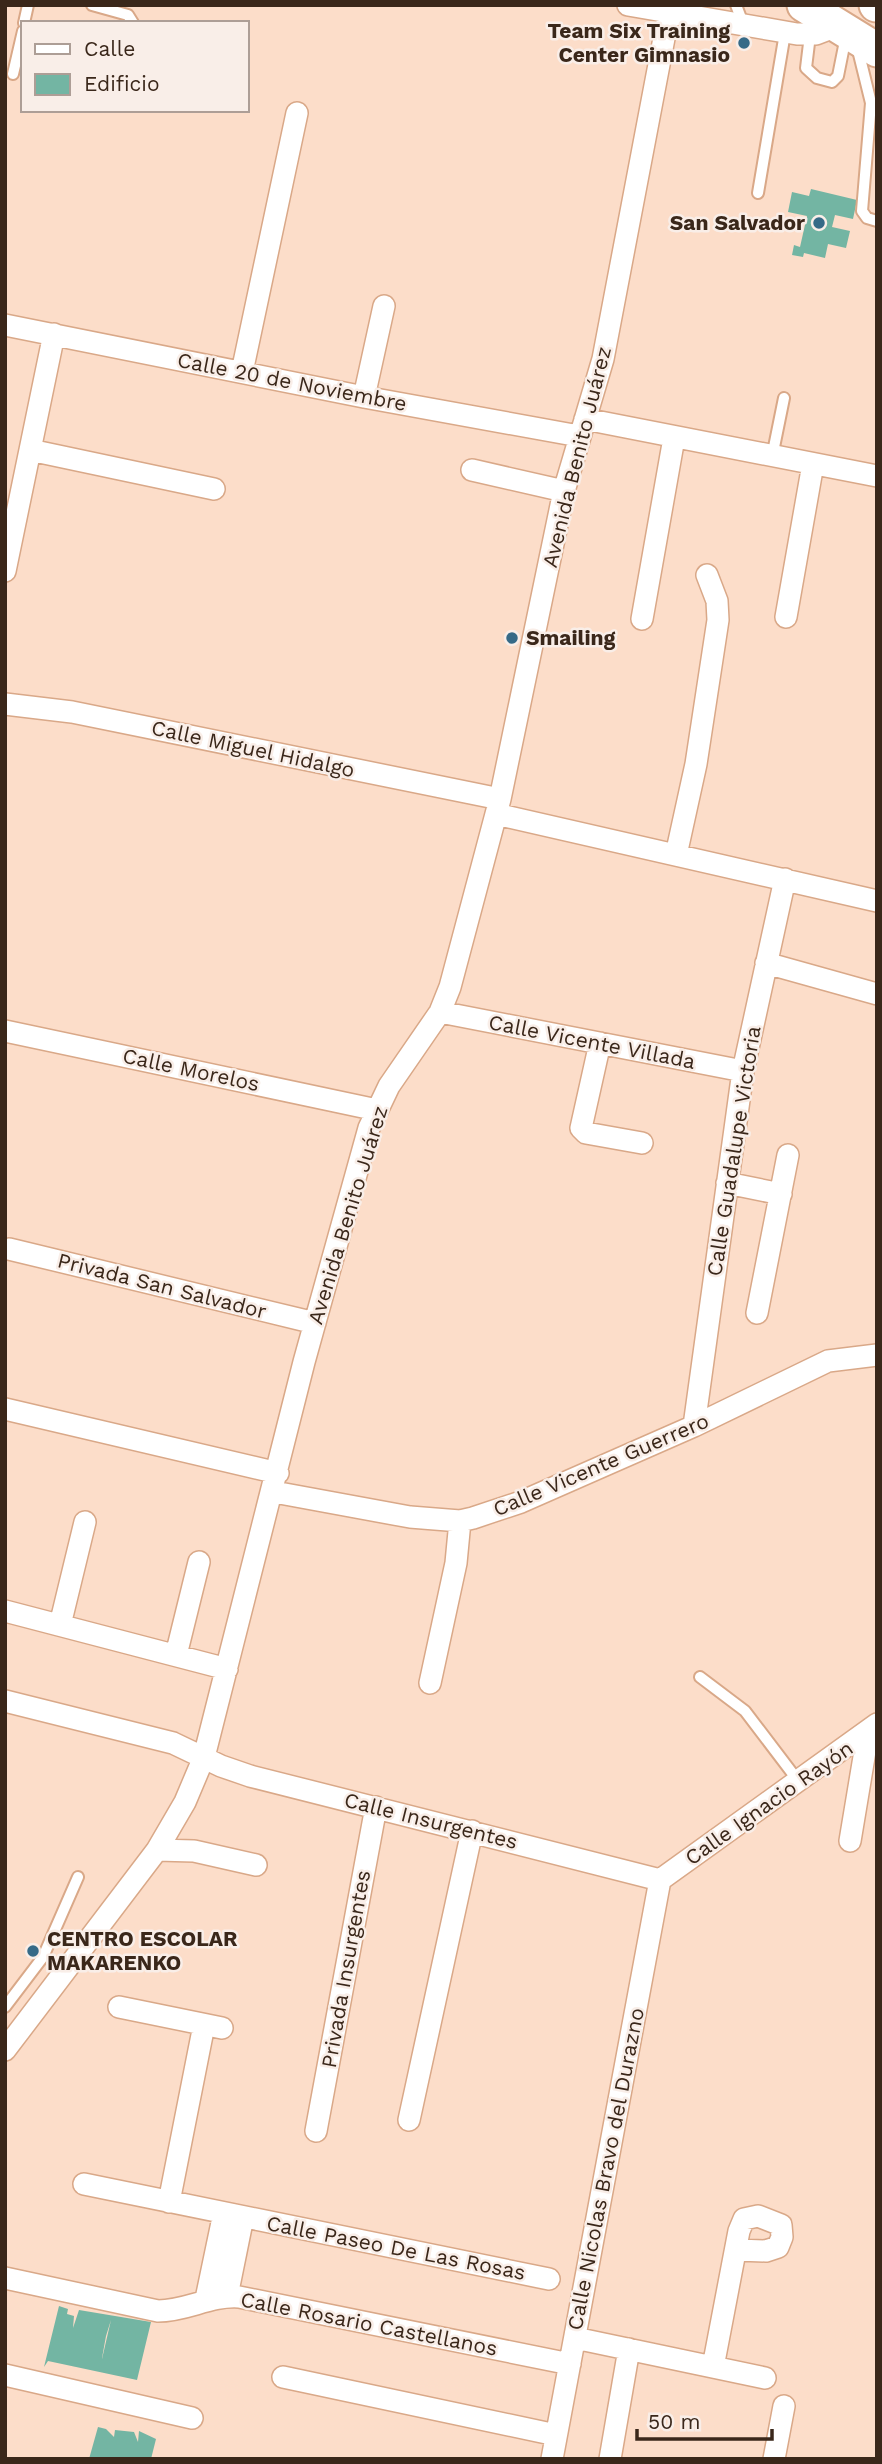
<svg xmlns="http://www.w3.org/2000/svg" width="882" height="2464" viewBox="0 0 882 2464" font-family="'Work Sans',sans-serif">
  <style>
    .building { fill: #73b5a3; fill-rule: evenodd }
    .lines { fill: none; stroke-linecap: round; stroke-linejoin: round }
    .service-casing { stroke: #d9a888; stroke-width: 14 }
    .minor-casing { stroke: #d9a888; stroke-width: 24 }
    .primary-casing { stroke: #d9a888; stroke-width: 37 }
    .service { stroke: #fff; stroke-width: 10 }
    .minor { stroke: #fff; stroke-width: 21 }
    .primary { stroke: #fff; stroke-width: 33 }
    .poi-dot { fill: #366a87; stroke: #f9eee8; stroke-width: 2.5 }
    .labels { text-anchor: middle; stroke-width: 5; stroke-linejoin: round; paint-order: stroke }
    .poi-label { font-size: 21px; font-weight: bold; fill: #3a271a; stroke: #f9eee8; text-anchor: end }
    .street-label { font-size: 21px; fill: #3a271a; stroke: #f9eee8 }
  </style>
  <rect width="100%" height="100%" fill="#fcddc9"/>
  <path class="building" d="M811,189L857,200L853,219L835,215L832,227L850,231L846,248L828,244L825,258L804,253L803,257L792,255L794,245L800,247L807,216L788,212L792,192L809,196Z
    M59,2306L68,2309L67,2314L74,2316L73,2328L79,2310L151,2322L137,2380L48,2361L44,2367ZM111,2320L102,2359V2358L106,2336Z
    M98,2427L106,2429L114,2437L115,2430L134,2432L138,2442L139,2431L156,2439L151,2459H89Z"/>
  <g class="lines">
    <g class="service-casing">
      <path id="service" d="M92,5L128,15L133,23
        M736,5L744,26
        M24,23L28,5
        M810,35L806,68L817,78L832,82L838,76L846,36
        M857,46L871,103L862,211L867,218L877,221
        M13,74L23,31
        M758,193L785,33
        M772,457L784,398
        M700,1677L745,1711L799,1782
        M5,2007L43,1957L78,1877"/>
    </g>
    <g class="minor-casing">
      <path id="minor" d="M628,5L797,34H816L837,26
        M5,325L364,397L579,436
        M242,372L297,113
        M364,397L384,306
        M585,419L877,476
        M30,450L214,489
        M472,470L564,491
        M5,571L54,334
        M786,617L813,464
        M642,619L674,438
        M5,704L72,712L500,799
        M496,814L877,901
        M676,855L696,764L718,620L717,601L707,575
        M766,963L877,994
        M440,1012L743,1071
        M5,1031L377,1110
        M600,1043L581,1128L586,1133L642,1143
        M727,1183L781,1194
        M9,1249L315,1323
        M757,1313L788,1155
        M5,1409L278,1473
        M694,1426L743,1071L785,879
        M274,1492L410,1517L460,1521L473,1518L521,1502L694,1426L828,1361L877,1355
        M5,1611L227,1669
        M60,1625L85,1522
        M176,1655L199,1562
        M430,1683L456,1563L460,1521
        M5,1701L173,1743L221,1766L250,1776L660,1880
        M850,1841L868,1733
        M157,1850L194,1851L256,1865
        M660,1880L877,1724
        M119,2007L222,2028
        M5,2050L157,1850L185,1802L204,1757L304,1362L369,1128L389,1086L440,1012L450,987L500,799L564,491L603,359L669,12
        M409,2120L472,1831
        M316,2131L376,1807
        M84,2184L549,2279
        M169,2202L204,2025
        M5,2278L158,2311C187,2311 210,2295 239,2297L570,2364
        M227,2296L243,2217
        M206,2299L224,2213
        M575,2338L765,2378
        M713,2367L739,2231L744,2219L758,2216L781,2225L782,2237L778,2247L766,2251L737,2250
        M5,2375L192,2418
        M283,2377L556,2435
        M552,2459L660,1880
        M610,2459L629,2349
        M774,2459L784,2406"/>
    </g>
    <g class="primary-casing">
      <path id="primary" d="M804,5L877,50
        M876,5H877"/>
    </g>
    <use href="#service" class="service"/>
    <use href="#minor" class="minor"/>
    <use href="#primary" class="primary"/>
  </g>
  <g class="poi-dot">
    <circle cx="744" cy="43" r="7"/>
    <circle cx="819" cy="223" r="7"/>
    <circle cx="512" cy="638" r="7"/>
    <circle cx="33" cy="1951" r="7"/>
  </g>
  <g class="labels">
    <g class="poi-label">
      <text x="730" y="38">Team Six Training<tspan x="730" dy="24">Center Gimnasio</tspan></text>
      <text x="805" y="230">San Salvador</text>
      <text x="526" y="645" text-anchor="start">Smailing</text>
      <text x="47" y="1946" text-anchor="start">CENTRO ESCOLAR<tspan x="47" dy="24">MAKARENKO</tspan></text>
    </g>
    <g class="street-label">
      <text transform="translate(292 382) rotate(11)" y="7">Calle 20 de Noviembre</text>
      <text transform="translate(577 457) rotate(-76)" y="7">Avenida Benito Juárez</text>
      <text transform="translate(253 749) rotate(12)" y="7">Calle Miguel Hidalgo</text>
      <text transform="translate(592 1042) rotate(11)" y="7">Calle Vicente Villada</text>
      <text transform="translate(191 1070) rotate(12)" y="7">Calle Morelos</text>
      <text transform="translate(734 1151) rotate(-81)" y="7">Calle Guadalupe Victoria</text>
      <text transform="translate(348 1215) rotate(-73)" y="7">Avenida Benito Juárez</text>
      <text transform="translate(162 1286) rotate(14)" y="7">Privada San Salvador</text>
      <text transform="translate(601 1465) rotate(-23)" y="7">Calle Vicente Guerrero</text>
      <text transform="translate(769 1803) rotate(-35)" y="7">Calle Ignacio Rayón</text>
      <text transform="translate(431 1821) rotate(14)" y="7">Calle Insurgentes</text>
      <text transform="translate(346 1969) rotate(-80)" y="7">Privada Insurgentes</text>
      <text transform="translate(606 2169) rotate(-79)" y="7">Calle Nicolas Bravo del Durazno</text>
      <text transform="translate(396 2248) rotate(11)" y="7">Calle Paseo De Las Rosas</text>
      <text transform="translate(369 2324) rotate(11)" y="7">Calle Rosario Castellanos</text>
    </g>
  </g>
  <rect width="882" height="2464" fill="none" stroke="#3a271a" stroke-width="14"/>
  <rect x="21" y="21" width="228" height="91" fill="#f9eee8" stroke="#ad9e96" stroke-width="2"/>
  <rect x="35" y="44" width="35" height="10" fill="#ffffff" stroke="#ad9e96" stroke-width="2"/>
  <text x="84" y="56" font-size="21" fill="#3a271a">Calle</text>
  <rect x="35" y="74" width="35" height="21" fill="#73b5a3" stroke="#ad9e96" stroke-width="2"/>
  <text x="84" y="91" font-size="21" fill="#3a271a">Edificio</text>
  <path d="M637 2429v10h135v-10" fill="none" stroke="#3a271a" stroke-width="3.5"/>
  <text x="648" y="2429" font-size="21" fill="#3a271a" stroke="#f9eee8" stroke-width="5" paint-order="stroke">50 m</text>
</svg>
